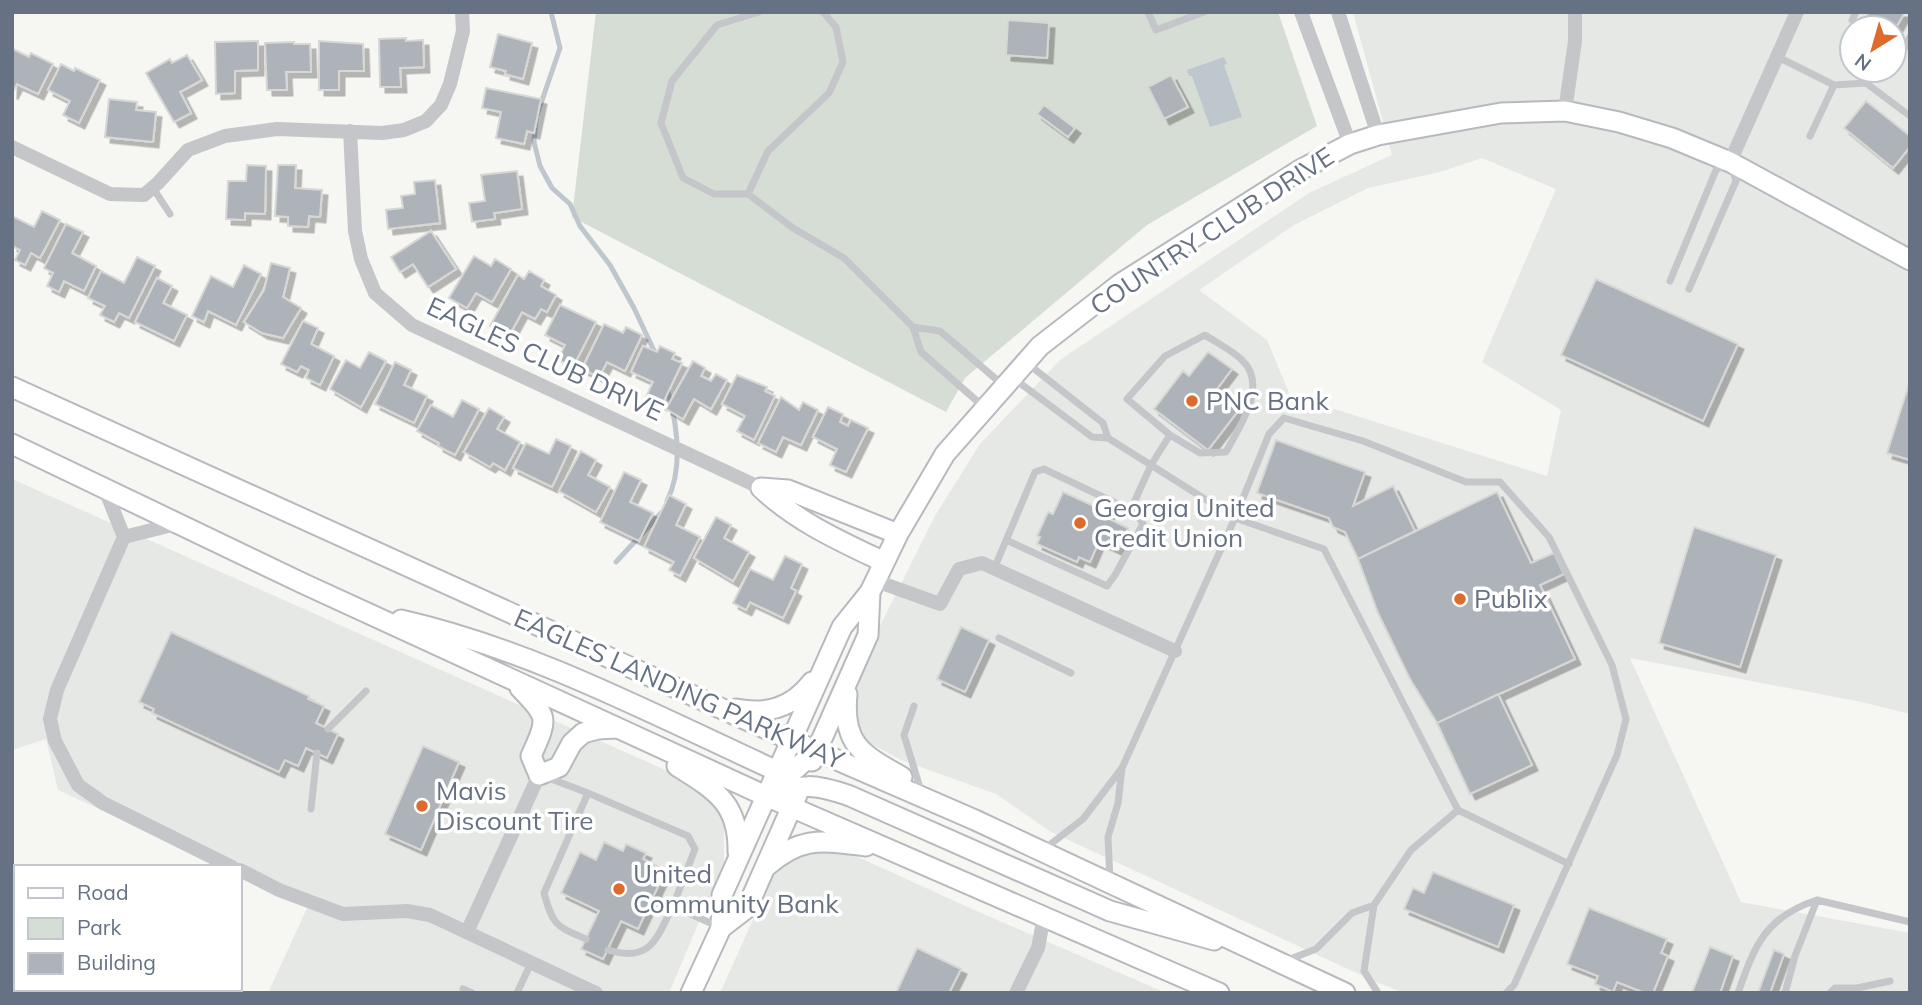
<svg xmlns="http://www.w3.org/2000/svg" width="1922" height="1005" viewBox="0 0 1922 1005" font-family="Mulish,sans-serif">
  <style>
    .built { fill: #e6e8e6; fill-rule: evenodd }
    .green { fill: #d6ddd4 }
    .water { fill: #bfc7ce }
    .lines { fill: none; stroke-linecap: round; stroke-linejoin: round }
    .stream { stroke: #bfc7ce; stroke-width: 5 }
    .building { fill: #adb3b9; stroke: #d7d7d5; stroke-width: 2; filter: url(#shadow) }
    .secondary-casing { stroke: #b6b9be; stroke-width: 23 }
    .lane { stroke: #c4c6ca; stroke-width: 7 }
    .street { stroke: #c4c6ca; stroke-width: 14 }
    .secondary { stroke: #fff; stroke-width: 19 }
    .poi-dot { fill: #dd6c2c; stroke: #fff; stroke-width: 2.5 }
    .labels { text-anchor: middle; stroke-width: 7; stroke-linejoin: round; paint-order: stroke }
    .street-label { font-size: 26px; fill: #667283; stroke: #fff }
    .poi-label { font-size: 26px; fill: #667283; stroke: #fff; text-anchor: start }
  </style>
  <defs>
    <filter id="shadow"><feDropShadow dx="5.5" dy="5.5" stdDeviation="0" flood-color="#0004"/></filter>
  </defs>
  <rect width="100%" height="100%" fill="#f6f6f3"/>
  <path class="built" d="M1353,12H1910V714L1862,702L1630,658L1741,902L1910,933V993H1404L1374,981L1051,832L996,794L901,760L865,740L850,709L878,630L936,514L980,444L1060,360L1309,193L1392,155ZM1852,28H1894V70H1852ZM1482,158L1556,189L1482,362L1561,410L1547,476L1290,395L1267,340L1199,290L1294,225L1368,188L1440,172Z
    M12,479L699,785L724,812V863L669,993H268L308,906L58,790L46,739L12,750Z
    M825,842L972,909L1166,993H720L778,864Z"/>
  <path class="green" d="M596,12H1278L1317,126L1147,225L965,378L946,412L572,217Z"/>
  <path class="water" d="M1224,57L1227,64L1224,65L1242,117L1210,127L1192,76H1189L1187,70Z"/>
  <g class="lines">
    <path class="stream" d="M551,12L560,48L536,118L534,142L540,166L552,188L570,204L580,226L610,265L634,308L656,355
      M667,501C684,467 677,423 667,388
      M616,562L661,513"/>
  </g>
  <path class="building" d="M1869,12H1905L1894,31V28H1860Z
    M1008,20L1049,23L1047,58L1006,55Z
    M498,34L532,43L523,79L505,74L506,71L490,67Z
    M406,38V41L423,40L424,67L400,68L401,87H380L379,39Z
    M258,41V70L235,71V93L216,94L215,42Z
    M319,41L363,44L364,71H339V90H319Z
    M294,42V44H310L311,72H286L287,90H267L265,43Z
    M13,49L29,57L31,53L53,64L38,94L17,84L12,94Z
    M187,55L202,80L180,92L191,113L174,122L146,73L170,59L172,63Z
    M61,64L74,71L75,68L100,80L79,123L63,115L70,101L48,90Z
    M1171,75L1188,107L1164,119L1148,87Z
    M486,88L541,99L534,133L527,131L524,144L496,138L501,112L482,108Z
    M109,99L137,102L136,110L156,112L153,142L105,137Z
    M1866,101L1910,136V147L1893,168L1844,128Z
    M1044,105L1075,128L1068,137L1037,114Z
    M247,165L266,166L265,214L245,213V220L226,219L228,181H246Z
    M278,165H296L295,188L322,190L320,217L309,216L308,227L288,226V217L275,216Z
    M517,171L522,209L494,213L495,219L472,222L469,203L485,201L481,175Z
    M435,180L440,223L388,229L386,210L403,208L401,196L415,194L414,182Z
    M42,211L60,220L40,258L31,253L25,265L15,260L20,250L12,246V216L34,227Z
    M66,224L83,232L72,253L96,266L84,291L64,281L59,292L47,286L53,273L44,268Z
    M431,231L456,269L428,287L413,264L400,272L391,257Z
    M474,256L491,266L495,259L511,269L492,302L476,293L467,308L449,298Z
    M137,257L155,266L129,318L119,313L114,322L100,315L105,306L88,298L101,271L124,283Z
    M271,263L290,268L283,297L301,308L283,338L262,333L244,322L264,290Z
    M244,265L261,274L236,325L208,311L204,322L192,316L211,276L233,287Z
    M529,271L544,280L541,286L556,295L547,312L541,309L535,319L522,312L509,336L490,326L518,275L524,279Z
    M157,278L172,286L163,303L187,315L174,341L135,322Z
    M1596,279L1738,344L1703,421L1561,355Z
    M560,305L596,322L573,367L558,360L565,345L545,335Z
    M303,321L318,328L311,344L334,356L320,385L306,378L309,370L301,366L297,372L281,364Z
    M604,324L623,333L626,327L642,335L625,371L607,362L599,377L582,369Z
    M643,346L657,352L660,346L675,353L672,359L682,363L662,405L646,397L653,382L631,372Z
    M369,352L386,361L361,407L330,389L346,360L360,368Z
    M1208,352L1232,369L1214,393L1238,411L1208,450L1154,409L1183,371L1189,376Z
    M693,361L705,368L701,376L711,381L716,374L727,380L711,409L694,399L683,419L666,409Z
    M395,362L411,370L404,385L427,396L414,423L375,404Z
    M737,375L767,387L765,391L775,396L754,440L737,431L745,416L722,404Z
    M1910,381V460L1887,453Z
    M781,397L799,410L803,402L818,410L801,445L783,437L776,452L758,443Z
    M462,400L479,409L455,455L438,446L439,443L417,431L431,405L453,417Z
    M828,407L843,414L840,422L848,426L851,420L868,428L846,472L830,465L837,449L813,437Z
    M489,408L504,417L497,429L520,442L505,470L493,463L490,467L464,452Z
    M556,439L571,446L552,487L513,468L526,443L549,454Z
    M1276,440L1365,472L1353,506L1393,486L1415,531L1358,559L1345,532L1333,527L1329,518L1257,493Z
    M581,451L596,460L588,475L610,487L596,512L559,491Z
    M624,472L641,480L630,502L653,513L639,541L600,522Z
    M1063,492L1109,513L1107,518L1128,528L1118,550L1099,541L1090,562L1079,557L1077,562L1037,544L1040,537L1037,536L1048,512L1053,514Z
    M1497,492L1531,563L1554,553L1564,574L1540,585L1575,659L1437,723L1410,679L1378,613L1358,559Z
    M669,495L686,504L676,525L700,537L680,576L669,570L674,562L644,547Z
    M716,517L731,525L724,538L749,552L733,581L694,558Z
    M1694,527L1776,555L1740,667L1659,643Z
    M785,556L802,564L791,588L796,591L783,618L750,602L746,610L733,603L750,569L773,580Z
    M961,627L989,640L965,692L937,679Z
    M171,632L309,696L308,699L324,706L316,723L338,734L327,758L306,748L298,766L285,760L279,772L152,713L154,709L139,702Z
    M1498,694L1532,765L1470,794L1437,723Z
    M423,746L459,762L421,850L385,834Z
    M604,842L623,851L626,844L646,853L643,859L659,867L655,877L661,880L638,929L621,921L603,959L581,949L599,911L561,893L580,852L596,860Z
    M1433,872L1514,905L1498,947L1404,909L1413,888L1424,893Z
    M1589,908L1667,939L1661,953L1668,956L1653,993H1645L1617,982L1613,992L1595,984L1598,976L1567,964Z
    M1710,947L1733,956L1720,993H1692Z
    M917,948L961,969L949,993H896Z
    M1774,950L1784,954L1770,993H1758Z"/>
  <g class="lines">
    <g class="secondary-casing">
      <path id="secondary" d="M12,387L791,740L975,820L1345,993
        M12,444L302,583L766,796L1219,993
        M761,488L788,490L898,534
        M761,488C797,522 840,541 884,562
        M401,620C533,650 654,715 777,771L792,772L816,751
        M520,688C549,718 548,718 531,756L539,775L559,767L572,743L583,733L598,729L616,728
        M847,694C842,745 862,754 902,777
        M736,709C767,715 792,708 812,682
        M812,761L868,635L870,592
        M677,766C715,790 739,803 738,852
        M766,796C804,784 812,783 850,796L1110,911L1214,940
        M767,866C802,835 823,841 866,846
        M721,928L747,908L797,795
        M691,993L721,928L722,895L842,627L870,592L898,534L945,454L1040,346L1120,284L1300,170L1350,144L1378,135L1501,113L1565,111L1619,122L1672,138L1730,162L1910,260"/>
    </g>
    <path class="lane" d="M759,12L717,25L672,81L661,123L683,178L714,194H748L793,228L844,258L913,327L921,352L985,408
      M1148,12L1156,30L1204,12
      M1852,20L1856,12
      M1902,53L1910,37
      M1778,57L1834,85L1866,83L1910,116
      M1810,136L1834,85
      M153,188L170,214
      M748,194L768,151L829,93L843,62L836,27L823,12
      M1670,281L1716,170L1730,162L1736,181L1689,289
      M913,327L940,331L1004,386
      M1205,335C1217,343 1232,350 1242,360C1269,386 1239,427 1226,452L1200,453L1170,435L1127,399L1165,356Z
      M1028,364L1103,423L1108,438
      M1013,378L1092,437L1108,438L1235,518L1269,434L1284,418L1363,441L1466,482H1500L1549,537L1612,665L1626,719L1617,755L1514,985L1506,993
      M1006,540L1107,586L1115,575L1143,524L1132,507
      M994,569L1035,472L1044,469L1124,507H1132L1151,465L1170,435
      M999,638L1071,673
      M914,706L904,735L920,788
      M328,729L366,691
      M546,777L588,793
      M311,809L317,753
      M1458,810L1569,864
      M1043,850L1083,819L1122,768L1235,518L1324,549L1458,810L1411,850L1374,905L1364,971L1378,993
      M1110,881L1108,837L1118,803L1122,768
      M586,939C556,926 553,926 544,893L588,793L688,836L695,849L673,906L717,926
      M608,950C651,963 656,939 673,906
      M1285,961L1316,949L1352,913L1374,905
      M463,989L472,993
      M517,993L531,963
      M1738,993C1755,945 1765,917 1817,900
      M1785,993L1795,956L1817,900L1910,922
      M1830,993L1835,988H1857L1890,981"/>
    <path class="street" d="M1301,12L1350,144
      M1338,12L1378,135
      M1565,111L1575,41V12
      M350,131L355,231L361,259L375,293L412,325L761,488
      M12,147L110,194L144,195L158,183L188,150L225,136L277,129L382,133L404,130L426,121L441,105L450,84L463,31L462,12
      M1730,162L1797,12
      M104,487L124,537L57,690L50,719L55,741L78,785L103,803L232,867
      M124,537L176,524
      M876,581L940,604L959,569L982,563L1175,651
      M240,870L279,890L343,914L407,911L430,915L596,993
      M467,932L539,775
      M1016,993L1038,948L1044,916"/>
    <use href="#secondary" class="secondary"/>
  </g>
  <g class="poi-dot">
    <circle cx="1192" cy="401" r="7"/>
    <circle cx="1080" cy="523" r="7"/>
    <circle cx="1460" cy="599" r="7"/>
    <circle cx="422" cy="806" r="7"/>
    <circle cx="619" cy="889" r="7"/>
  </g>
  <g class="labels">
    <g class="street-label">
      <text transform="translate(1212 231) rotate(-33)" y="9">COUNTRY CLUB DRIVE</text>
      <text transform="translate(545 359) rotate(25)" y="9">EAGLES CLUB DRIVE</text>
      <text transform="translate(679 689) rotate(24)" y="9">EAGLES LANDING PARKWAY</text>
    </g>
    <g class="poi-label">
      <text x="1206" y="410">PNC Bank</text>
      <text x="1094" y="517">Georgia United<tspan x="1094" dy="30">Credit Union</tspan></text>
      <text x="1474" y="608">Publix</text>
      <text x="436" y="800">Mavis<tspan x="436" dy="30">Discount Tire</tspan></text>
      <text x="633" y="883">United<tspan x="633" dy="30">Community Bank</tspan></text>
    </g>
  </g>
  <rect width="1922" height="1005" fill="none" stroke="#667283" stroke-width="28"/>
  <rect x="14" y="865" width="228" height="126" fill="#ffffff" stroke="#c2c7cd" stroke-width="2"/>
  <rect x="28" y="888" width="35" height="10" fill="#ffffff" stroke="#c2c7cd" stroke-width="2"/>
  <text x="77" y="900" font-size="21" fill="#667283">Road</text>
  <rect x="28" y="918" width="35" height="21" fill="#d6ddd4" stroke="#c2c7cd" stroke-width="2"/>
  <text x="77" y="935" font-size="21" fill="#667283">Park</text>
  <rect x="28" y="953" width="35" height="21" fill="#adb3b9" stroke="#c2c7cd" stroke-width="2"/>
  <text x="77" y="970" font-size="21" fill="#667283">Building</text>
  <g transform="translate(1873 49) rotate(217)"><circle r="33" fill="#ffffff" stroke="#c2c7cd" stroke-width="2"/>
  <path d="M0-5L12 26L0 18L-12 26Z" fill="#dd6c2c"/>
  <text y="-10" font-size="19" font-weight="bold" text-anchor="middle" fill="#667283">N</text>
  </g>
</svg>
